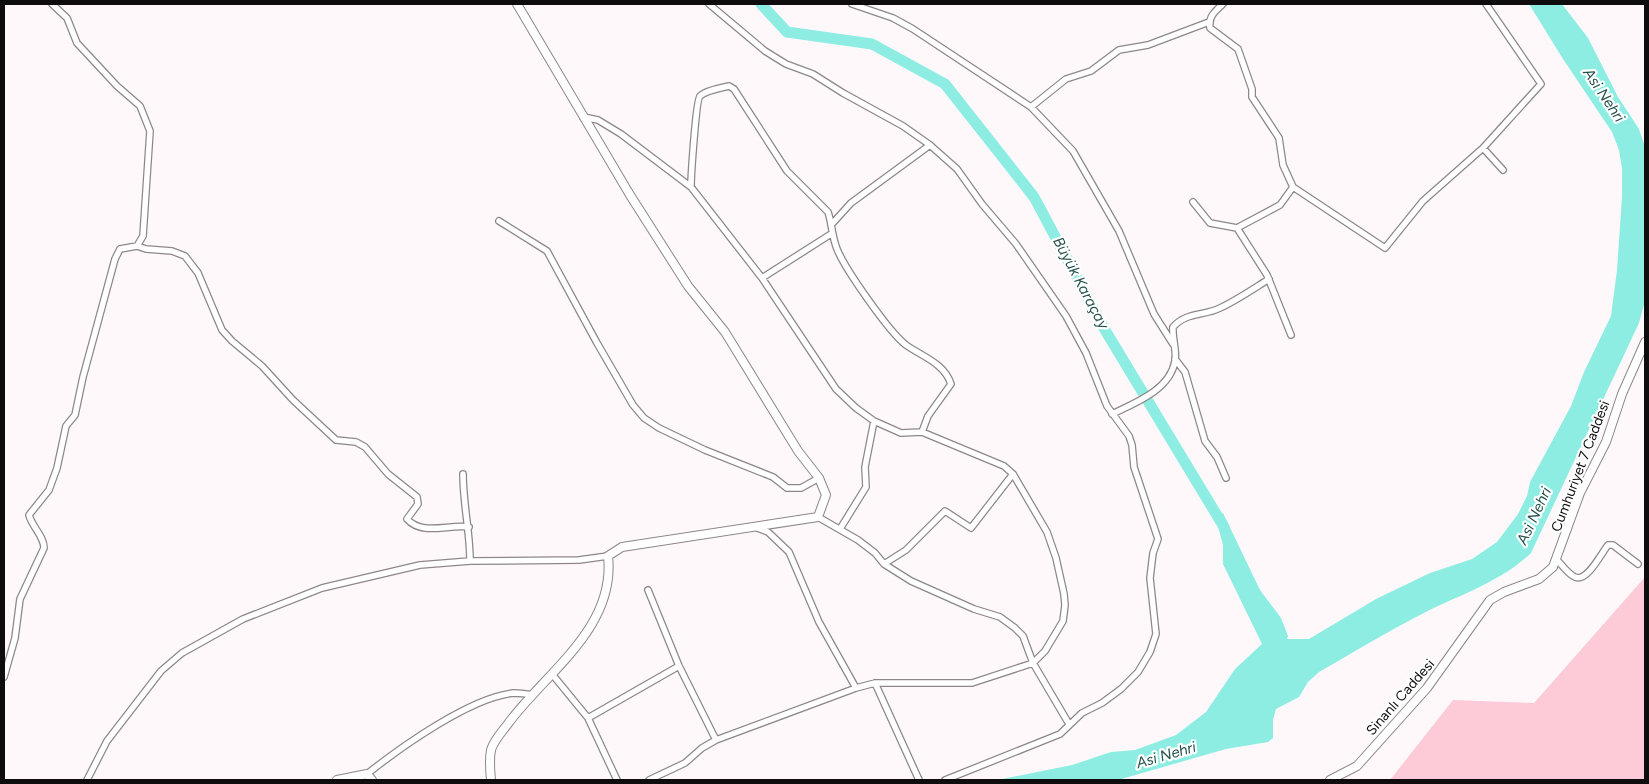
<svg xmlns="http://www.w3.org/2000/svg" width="1649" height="784" viewBox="0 0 1649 784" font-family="Figtree,sans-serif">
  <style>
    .green { fill: #fdcbd7 }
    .water { fill: #8dede3 }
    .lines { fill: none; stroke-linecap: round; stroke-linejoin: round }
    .river { stroke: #8dede3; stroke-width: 11 }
    .street-casing { stroke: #8d8789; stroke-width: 8 }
    .secondary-casing { stroke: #8d8789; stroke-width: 10 }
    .street { stroke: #fff; stroke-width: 5.5 }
    .secondary { stroke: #fff; stroke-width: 8 }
    .labels { text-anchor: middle; stroke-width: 4.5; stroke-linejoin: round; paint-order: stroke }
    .street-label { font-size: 14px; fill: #0e0c0d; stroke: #fff }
    .water-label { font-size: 15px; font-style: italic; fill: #26514d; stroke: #fff }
  </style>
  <rect width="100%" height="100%" fill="#fff8fa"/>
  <path class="green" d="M1645,577V780H1390L1453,700L1534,703Z"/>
  <path class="water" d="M1529,4H1562L1588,38L1618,97L1639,129L1644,144L1645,301L1639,323L1531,553C1500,583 1456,596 1418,616C1385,633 1352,653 1319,672L1308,682L1299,697L1276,709L1273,720V738L1268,742L1226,749L1118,780H997L1072,765L1111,752L1135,750L1176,735L1206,712L1235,669L1262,644L1223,564V545L1216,519L1223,513L1260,590L1281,618L1288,636L1287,639H1309L1376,599L1430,573L1472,559L1497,542L1518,514L1527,496L1530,482L1571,406L1584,372L1611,316L1617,270L1622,197V169L1619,150L1612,132L1563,59Z"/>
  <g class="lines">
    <path class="river" d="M761,4L787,32L872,44L945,84L1034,197L1105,330L1224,527"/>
    <g class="street-casing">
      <path id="street" d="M709,4L765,51L786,64L813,74L843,93L903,126L930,145L957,169L982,204L1016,244L1066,316L1086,353L1107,406L1129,436L1132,445L1134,467L1158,539L1153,553L1150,578L1156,634L1150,652L1138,672L1121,689L1102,703L1082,713L1060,734L945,780
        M852,4L893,18L913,29L1031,107L1073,151L1119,231L1154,314L1173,344
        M1223,4C1215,11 1208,17 1210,28L1238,49L1252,89V97L1279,138L1283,165L1293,187L1280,205L1237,228L1267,275L1291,335
        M1031,107L1066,79L1091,71L1119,50L1148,45L1209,22
        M583,117L598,120L621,134L691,187L762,278L836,389L856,408L874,421L901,433L922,432L1004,466L1013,474L1047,532L1056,558L1064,594L1065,605L1063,621L1045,651L1033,663L972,683H875L856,688L716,740L702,748L685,763L649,780
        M1483,148L1503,170
        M691,187C691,176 696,100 700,96C706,90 721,88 729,86L734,89L787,171L828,212C832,224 832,237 837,249C845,269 889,332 906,345C923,357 944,363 951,384L928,416L922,432
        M1293,187L1385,248L1423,201L1483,148L1541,84L1486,4
        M1193,202L1210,223L1237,228
        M499,221L547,251L597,343L633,405L644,418L659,428L705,450L773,477L787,488H801L819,478
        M831,225L851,203L930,145
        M137,246L146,249L172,251L185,256L198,273L222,330L232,341L262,366L293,400L336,440L356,442L365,447L388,474L417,497L418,504L407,519C422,536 448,524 469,527
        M762,278L831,234
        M1175,359L1185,372L1205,441L1217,457L1226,478
        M1112,414C1135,403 1170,390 1175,361C1177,352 1172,337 1173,327C1186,312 1204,316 1220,308C1237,300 1253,289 1269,279
        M463,474C463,503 470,532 470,561
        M818,517L858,540L875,553L884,564L911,581L974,609L1000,617L1015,628L1023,636L1033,663L1069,724
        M755,527L768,532L789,552L819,622L856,688
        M840,529L866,487L865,467L874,421
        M1557,560C1562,565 1569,575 1575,577C1587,583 1602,552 1608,545H1613L1638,564
        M884,564L906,550L945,511L971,528L1013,474
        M648,590L679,666L716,740
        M552,674L588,718L617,780
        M4,677L15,638L20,599L44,548C44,536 32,527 29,515L49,490L57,468L66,426L75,415L83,377L115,259L120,249L137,246L143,236L150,131L140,106L117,86L77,43L67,18L52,4
        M875,683L919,780
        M588,718L679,666
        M367,774C401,747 471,697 514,693C520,693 527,694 533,695
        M87,780L107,741L161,671L182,653L243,619L322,588L420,565L470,561L579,560L608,556"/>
    </g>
    <g class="secondary-casing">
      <path id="secondary" d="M337,780L367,774L372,780
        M491,780C490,770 489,760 491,750C494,739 504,730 510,721C548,671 616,627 608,556L622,547L818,517L826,495L819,478L798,451L725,332L688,286L630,195L517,4
        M1330,780L1357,766L1427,688L1490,600L1504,592L1539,579L1553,567L1580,493L1606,442L1622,394L1645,342"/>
    </g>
    <use href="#street" class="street"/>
    <use href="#secondary" class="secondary"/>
  </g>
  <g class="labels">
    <g class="street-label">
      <text transform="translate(1580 466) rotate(-69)" y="5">Cumhuriyet 7 Caddesi</text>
      <text transform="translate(1400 697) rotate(-49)" y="5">Sinanlı Caddesi</text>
    </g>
    <g class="water-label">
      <text transform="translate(1604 95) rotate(56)" y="5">Asi Nehri</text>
      <text transform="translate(1081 283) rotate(62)" y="5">Büyük Karaçay</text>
      <text transform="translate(1534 516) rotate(-65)" y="5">Asi Nehri</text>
      <text transform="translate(1166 755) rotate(-16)" y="5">Asi Nehri</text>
    </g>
  </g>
  <rect width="1649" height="784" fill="none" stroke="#0e0c0d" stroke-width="10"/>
</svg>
